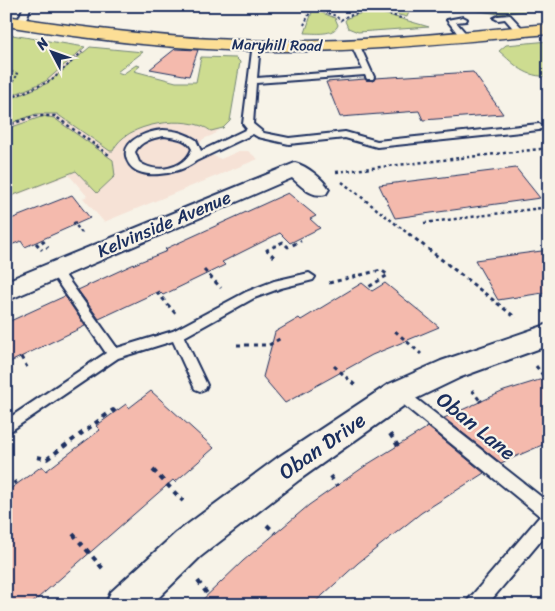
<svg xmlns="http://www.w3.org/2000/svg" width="555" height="611" viewBox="0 0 555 611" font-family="Sriracha,sans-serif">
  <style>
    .built { fill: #f6e2d6 }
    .green { fill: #cddc90; stroke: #748677 }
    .building { fill: #f4baad; stroke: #1b2f5e }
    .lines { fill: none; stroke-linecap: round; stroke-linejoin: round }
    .lane-casing { stroke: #1b2f5e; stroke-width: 4 }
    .street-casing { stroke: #1b2f5e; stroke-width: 4 }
    .primary-casing { stroke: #1b2f5e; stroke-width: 3 }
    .path-far3 { stroke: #1b2f5e; stroke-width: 2; stroke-dasharray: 2.5 2.5; stroke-linecap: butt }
    .path-far2 { stroke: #1b2f5e; stroke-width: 2.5; stroke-dasharray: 3 3; stroke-linecap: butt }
    .path-far1 { stroke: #1b2f5e; stroke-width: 3; stroke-dasharray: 4 4; stroke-linecap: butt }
    .path { stroke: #1b2f5e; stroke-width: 4; stroke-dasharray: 5 5; stroke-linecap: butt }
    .lane { fill: #f7f3e8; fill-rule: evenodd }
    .street { fill: #f7f3e8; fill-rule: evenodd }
    .primary { fill: #fcde96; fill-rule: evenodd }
    .labels { text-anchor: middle; stroke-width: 4.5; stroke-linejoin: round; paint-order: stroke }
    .far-street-label { font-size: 15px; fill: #1b2f5e; stroke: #f7f3e8 }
    .street-label { font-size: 18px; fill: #1b2f5e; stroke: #f7f3e8 }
    .near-street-label { font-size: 21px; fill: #1b2f5e; stroke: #f7f3e8 }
  </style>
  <rect width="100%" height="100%" fill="#f7f3e8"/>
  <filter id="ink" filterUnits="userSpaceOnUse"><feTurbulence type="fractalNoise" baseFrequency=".02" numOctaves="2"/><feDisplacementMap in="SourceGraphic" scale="10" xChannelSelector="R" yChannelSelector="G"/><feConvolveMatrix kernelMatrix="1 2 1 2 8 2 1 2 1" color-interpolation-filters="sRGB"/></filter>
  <g filter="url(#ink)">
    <path class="built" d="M6,39L88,51L50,83L220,96L219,130L213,135L203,139L198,146L206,153L221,159L239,151H248L258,159L104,222L83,198L87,196L69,175L6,199Z"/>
    <path class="green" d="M384,6H549V11L534,10L499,14L473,10L416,12H409L407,17L374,9Z
      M313,9L335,18L338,25C334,36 315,33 305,33Z
      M371,10L429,27L358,32L348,28L345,21L347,18Z
      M6,34L85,47L46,81L6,98Z
      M549,41V76C526,78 515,65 499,51L506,45Z
      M90,47L143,52L117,72L123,74L136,65L140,66L134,71L176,82H196L201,57L236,58L240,62L230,121L223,128L211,131C189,114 124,122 113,151H110L57,114H36L6,125V101L48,83Z
      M44,116L54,118L113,160L115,176L97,193L76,171L6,198V129Z"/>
    <path class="building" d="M175,49L198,50L189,76L150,69Z
      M473,72L503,114L423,120L419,111L340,117L326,82L365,79L373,81L375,78Z
      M516,168L540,198L395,218L379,185Z
      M288,193L316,216L310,219L320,228L290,243L280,233L222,262L225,265L163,295L159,291L99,319L78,290L132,265L167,251L165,249Z
      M72,195L90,218L25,247L21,241L6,247V221Z
      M549,250V292L498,300L475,260Z
      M362,283L372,291L385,283L439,327L372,355L285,403L263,377L275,332L299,318L301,320Z
      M65,296L85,326L6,364V323Z
      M549,377V442L501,463L444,418L504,391Z
      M151,391L214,448L175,482L173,480L30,605H6V492L42,466L46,471L100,430L96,426L126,404L129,408Z
      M428,427L484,473L421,513L358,563L312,605H197L243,561L309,505L368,464Z"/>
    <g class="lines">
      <g class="lane-casing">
        <path id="lane" d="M24,6L30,8L25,23L18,25L17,23Z
          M510,15L524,30V34H518L505,19L498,20L494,18L498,16Z
          M463,17L467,19L466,21L456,22L469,37L465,39H462L447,20Z
          M352,42L359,44L374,77L373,79H367L365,75L256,83L253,124L264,133L289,138L345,132L377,141L539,124L544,127L539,130L377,147L345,138L289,144L258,137L253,134L196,161C181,174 131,185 126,156C123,139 150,131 163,130C175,130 187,134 196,140L201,151L247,129L243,124L253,43L260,45L257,78L363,70L351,44ZM164,136C175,138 187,138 192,149C184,170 155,174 139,162L135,152C140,141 153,138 164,136Z
          M56,267L60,268L117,348L173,331L246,292L274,281L309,273L315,277L313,280L281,288L254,298L184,337L207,385L205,389L200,391L195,389L173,341L118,358L6,434V420L106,353L50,271Z
          M399,387L404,389L549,503V531L487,605H466L469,599L540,516L394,397L392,393L394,389Z"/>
      </g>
      <g class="street-casing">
        <path id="street" d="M295,163C307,166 322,178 329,189L326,194C311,198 303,187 292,178L6,301V281Z
          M549,324V345L461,377L409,402L299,480L200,557L151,605H105L111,592L176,533L277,458L389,384L441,361Z"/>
      </g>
      <g class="primary-casing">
        <path id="primary" d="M6,16C95,30 184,40 273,41C366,42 457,32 549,24V34C457,42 366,52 273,51C184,51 95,40 6,26Z"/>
      </g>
      <path class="path-far3" d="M309,6L336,16L341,21
        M355,6L365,7L404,19
        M313,7L321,6
        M341,20L345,17L382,6
        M304,25L312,8
        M6,70L18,74L12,83L6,86
        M6,100L52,80L82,52"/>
      <path class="path-far2" d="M6,126L34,116H55L109,155
        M336,172L549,148
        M342,182L410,235
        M76,222L74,223L82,233
        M424,223L549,207"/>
      <path class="path-far1" d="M409,234L516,318
        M42,240L48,248
        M36,243L42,250
        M274,257L267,250L283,242L288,247L301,241
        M204,270L221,288
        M329,283L381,270L388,275L367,288
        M157,292L175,313
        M395,331L421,354
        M237,345H269L281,338
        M21,357L28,369
        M334,366L357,387
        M536,366L545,378
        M472,390L480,401"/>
      <path class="path" d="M480,400L481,402
        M390,434L398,446
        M37,457L47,459L113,410L115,412
        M153,470L183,501
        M330,476L337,486
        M6,487L14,481L16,484
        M267,525L275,533
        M73,534L104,570
        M198,581L208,595"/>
      <use href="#lane" class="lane"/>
      <use href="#street" class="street"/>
      <use href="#primary" class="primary"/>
    </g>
  </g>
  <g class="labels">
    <g class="far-street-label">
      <text transform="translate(277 45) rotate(1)" y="5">Maryhill Road</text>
    </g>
    <g class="street-label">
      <text transform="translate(164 224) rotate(-23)" y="6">Kelvinside Avenue</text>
    </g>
    <g class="near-street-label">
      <text transform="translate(476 426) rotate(39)" y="7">Oban Lane</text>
      <text transform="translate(322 446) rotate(-35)" y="7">Oban Drive</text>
    </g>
  </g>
  <rect width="555" height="611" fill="none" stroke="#f7f3e8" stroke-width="25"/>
  <rect x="12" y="12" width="530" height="586" fill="none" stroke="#1b2f5e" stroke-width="2" filter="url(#ink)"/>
  <g transform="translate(52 52) rotate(311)" stroke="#f7f3e8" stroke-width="4" paint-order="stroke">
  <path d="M0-4L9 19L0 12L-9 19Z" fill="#1b2f5e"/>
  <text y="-8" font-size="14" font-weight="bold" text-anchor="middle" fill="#1b2f5e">N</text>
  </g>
</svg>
